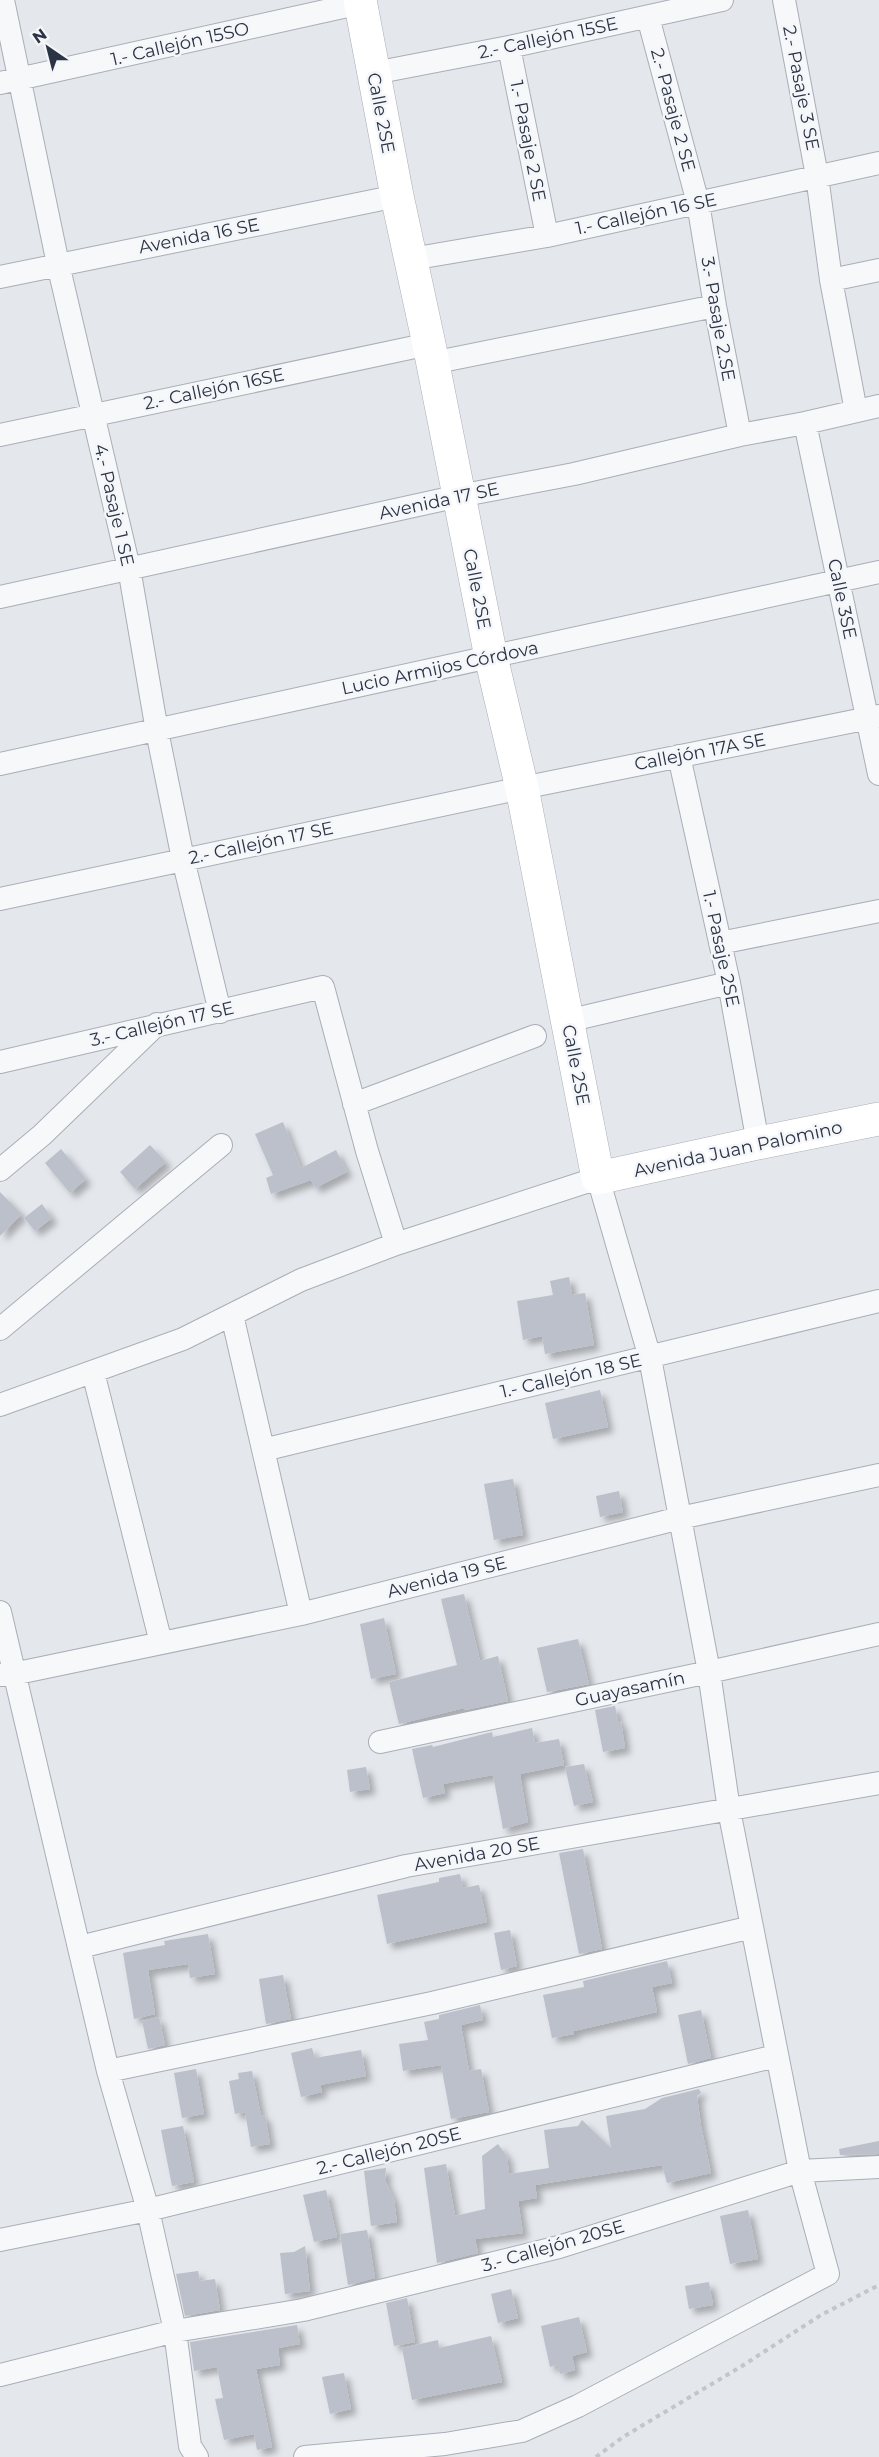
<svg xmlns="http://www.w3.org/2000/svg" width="879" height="2457" viewBox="0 0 879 2457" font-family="Montserrat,sans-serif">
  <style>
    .building { fill: #bbc0ca; filter: url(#shadow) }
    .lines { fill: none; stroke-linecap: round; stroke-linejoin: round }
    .street-casing { stroke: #a9aeb7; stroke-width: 24 }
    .secondary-casing { stroke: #a9aeb7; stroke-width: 34 }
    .path { stroke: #c2c5cb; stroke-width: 4; stroke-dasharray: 4.5 4.5; stroke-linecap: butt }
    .street { stroke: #f7f8fa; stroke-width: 22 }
    .secondary { stroke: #fff; stroke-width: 33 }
    .labels { text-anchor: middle; stroke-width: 5; stroke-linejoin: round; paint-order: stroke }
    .street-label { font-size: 18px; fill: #2b3445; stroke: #f4f6f9 }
  </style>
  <defs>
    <filter id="shadow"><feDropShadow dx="5.5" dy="5.5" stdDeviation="3" flood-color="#0004"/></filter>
  </defs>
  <rect width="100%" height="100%" fill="#e4e7ec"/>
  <path class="building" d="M283,1122L301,1168L336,1150L347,1172L315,1188L311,1180L271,1194L266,1178L273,1175L255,1134Z
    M150,1145L166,1162L135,1189L120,1172Z
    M61,1149L86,1179L70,1193L45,1163Z
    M0,1192L22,1214L0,1236Z
    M42,1204L52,1218L35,1231L24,1218Z
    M569,1277L572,1295L585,1293L594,1345L545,1354L542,1336L523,1340L517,1301L553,1295L550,1281Z
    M600,1390L608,1427L553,1439L545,1403Z
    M513,1479L523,1535L494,1540L484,1484Z
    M619,1491L623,1512L600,1517L596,1496Z
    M464,1594L480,1661L498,1656L508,1701L465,1710L464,1708L399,1724L389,1682L457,1665L441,1599Z
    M384,1618L396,1674L371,1679L360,1624Z
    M578,1639L589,1684L547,1692L537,1648Z
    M615,1706L618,1721H621L625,1748L603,1752L595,1710Z
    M532,1728L535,1743L559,1739L564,1765L520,1774L528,1822L503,1829L493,1775L443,1784L445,1793L423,1798L412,1749L432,1745L433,1747L492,1732L493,1737Z
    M584,1764L593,1802L574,1806L565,1767Z
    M366,1767L370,1789L350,1792L347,1770Z
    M583,1849L602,1949L579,1954L559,1853Z
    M460,1874L463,1888L479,1885L487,1922L387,1944L377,1895L439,1882V1878Z
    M510,1930L517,1966L501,1970L494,1933Z
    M208,1934L215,1974L190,1978L188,1964L148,1970L155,2014L134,2019L123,1953L165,1945L164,1941Z
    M667,1961L672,1983L652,1987L657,2012L574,2031V2034L552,2038L543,1995L584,1987L583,1981Z
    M283,1975L291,2019L266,2024L259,1979Z
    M480,2005L483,2020L461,2025L469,2071L481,2069L489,2112L451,2119L441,2065L403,2071L399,2044L428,2040L424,2022L439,2019V2015Z
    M701,2010L711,2058L688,2064L678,2015Z
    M159,2017L165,2045L148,2049L142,2021Z
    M312,2048L315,2058L361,2050L366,2076L320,2085L322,2092L301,2097L291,2053Z
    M196,2069L204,2114L182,2118L174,2073Z
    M252,2071L261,2116L265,2115L270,2144L251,2147L245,2112L235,2114L229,2081L239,2079L238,2073Z
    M699,2089L701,2093L697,2096L701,2126L711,2173L667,2183L662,2165L535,2185L537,2198L518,2201L523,2233L475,2239L478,2253L437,2263L424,2168L446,2164L455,2216L485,2209L482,2156L498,2144L507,2156L509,2174L549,2168L544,2130L578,2126L582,2120L611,2148L606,2116L645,2109L662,2098Z
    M183,2126L194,2182L172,2186L161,2130Z
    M879,2141V2154L840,2155L839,2149Z
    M386,2168L385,2180L394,2200L397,2222L371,2226L364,2171Z
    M326,2190L337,2237L314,2242L303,2195Z
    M748,2210L758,2259L730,2264L720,2216Z
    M367,2230L375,2278L348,2285L340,2234Z
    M305,2246L310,2291L285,2294L280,2253L294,2252Z
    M198,2271L200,2281L215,2279L220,2310L185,2316L176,2274Z
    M709,2282L713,2305L689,2309L685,2286Z
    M511,2289L518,2318L498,2323L491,2294Z
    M407,2298L415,2342L394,2346L386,2303Z
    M579,2317L587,2352L572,2356L575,2370L560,2374L558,2365L550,2367L541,2326Z
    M297,2325L300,2344L278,2348L280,2365L256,2369L272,2447L257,2450L254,2434L224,2440L215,2399L223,2398L217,2367L194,2371L190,2342Z
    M491,2336L502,2382L412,2400L402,2348L438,2340L439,2348Z
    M344,2373L351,2409L330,2414L322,2377Z"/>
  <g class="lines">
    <g class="street-casing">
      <path id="street" d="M3,0L58,264L129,568L157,731L183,859L220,1012
        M784,0L817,176L831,280L856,411
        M648,17L698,203L715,306L740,435
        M509,47L547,236
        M374,73L509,47L722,0
        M0,83L361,3
        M411,259L547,236L879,163
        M0,277L397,196
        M831,280L879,270
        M432,363L715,306
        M805,423L879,774
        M0,435L429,344
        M0,597L459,496L574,474L740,435L805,423L879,406
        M679,756L729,983L758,1143
        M0,764L879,572
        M0,899L522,788L879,716
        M720,943L879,911
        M567,1021L729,983
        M0,1062L323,987L367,1151L396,1244
        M354,1104L535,1036
        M0,1170L42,1135L157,1024
        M232,1315L301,1614
        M0,1329L221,1145
        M93,1372L161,1643
        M0,1405L183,1339L301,1280L396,1244L598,1178L650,1358L709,1672L729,1810L800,2171L879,2167
        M263,1450L879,1301
        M0,1612L108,2071L148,2210L175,2331L190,2446L197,2457
        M0,1675L13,1674L301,1614L680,1518L879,1475
        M380,1742L709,1672L879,1634
        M80,1947L406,1866L879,1783
        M108,2071L432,2003L752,1927
        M0,2240L148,2210L776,2056
        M0,2375L175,2331L303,2310L559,2247L800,2171L828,2274L578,2406L522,2431L445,2444L305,2457"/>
    </g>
    <g class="secondary-casing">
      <path id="secondary" d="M360,0L397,196L429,344L491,657L522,788L598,1178L758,1143L879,1119"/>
    </g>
    <path class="path" d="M596,2457L623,2437L742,2366L821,2315L879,2285"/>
    <use href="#street" class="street"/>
    <use href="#secondary" class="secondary"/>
  </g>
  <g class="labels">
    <g class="street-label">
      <text transform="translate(548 38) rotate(-12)" y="6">2.- Callejón 15SE</text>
      <text transform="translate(180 44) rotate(-13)" y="6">1.- Callejón 15SO</text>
      <text transform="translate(801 88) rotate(79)" y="6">2.- Pasaje 3 SE</text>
      <text transform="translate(673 110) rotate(75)" y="6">2.- Pasaje 2 SE</text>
      <text transform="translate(381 113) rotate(79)" y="6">Calle 2SE</text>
      <text transform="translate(528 141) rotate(79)" y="6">1.- Pasaje 2 SE</text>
      <text transform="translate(646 214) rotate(-12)" y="6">1.- Callejón 16 SE</text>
      <text transform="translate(199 236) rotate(-11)" y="6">Avenida 16 SE</text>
      <text transform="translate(718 319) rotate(80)" y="6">3.- Pasaje 2.SE</text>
      <text transform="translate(214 389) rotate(-12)" y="6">2.- Callejón 16SE</text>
      <text transform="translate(439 501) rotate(-12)" y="6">Avenida 17 SE</text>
      <text transform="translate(114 505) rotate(77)" y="6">4.- Pasaje 1 SE</text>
      <text transform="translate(477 589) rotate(79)" y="6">Calle 2SE</text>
      <text transform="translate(842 599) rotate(78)" y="6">Calle 3SE</text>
      <text transform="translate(440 668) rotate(-12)" y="6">Lucio Armijos Córdova</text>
      <text transform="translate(700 752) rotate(-11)" y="6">Callejón 17A SE</text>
      <text transform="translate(261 843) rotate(-12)" y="6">2.- Callejón 17 SE</text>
      <text transform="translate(721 949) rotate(78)" y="6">1.- Pasaje 2SE</text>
      <text transform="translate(162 1024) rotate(-13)" y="6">3.- Callejón 17 SE</text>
      <text transform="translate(576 1065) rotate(79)" y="6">Calle 2SE</text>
      <text transform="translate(738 1149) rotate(-12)" y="6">Avenida Juan Palomino</text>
      <text transform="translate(571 1376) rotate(-13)" y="6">1.- Callejón 18 SE</text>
      <text transform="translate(447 1577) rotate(-14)" y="6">Avenida 19 SE</text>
      <text transform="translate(630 1689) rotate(-12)" y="6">Guayasamín</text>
      <text transform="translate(477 1854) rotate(-10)" y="6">Avenida 20 SE</text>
      <text transform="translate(389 2151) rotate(-14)" y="6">2.- Callejón 20SE</text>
      <text transform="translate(553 2246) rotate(-16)" y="6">3.- Callejón 20SE</text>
    </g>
  </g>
  <g transform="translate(48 48) rotate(325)" stroke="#f4f6f9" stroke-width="4.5" paint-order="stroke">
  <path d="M0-4.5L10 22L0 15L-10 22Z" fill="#2b3445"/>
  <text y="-9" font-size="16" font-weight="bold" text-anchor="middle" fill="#2b3445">N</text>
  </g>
</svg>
